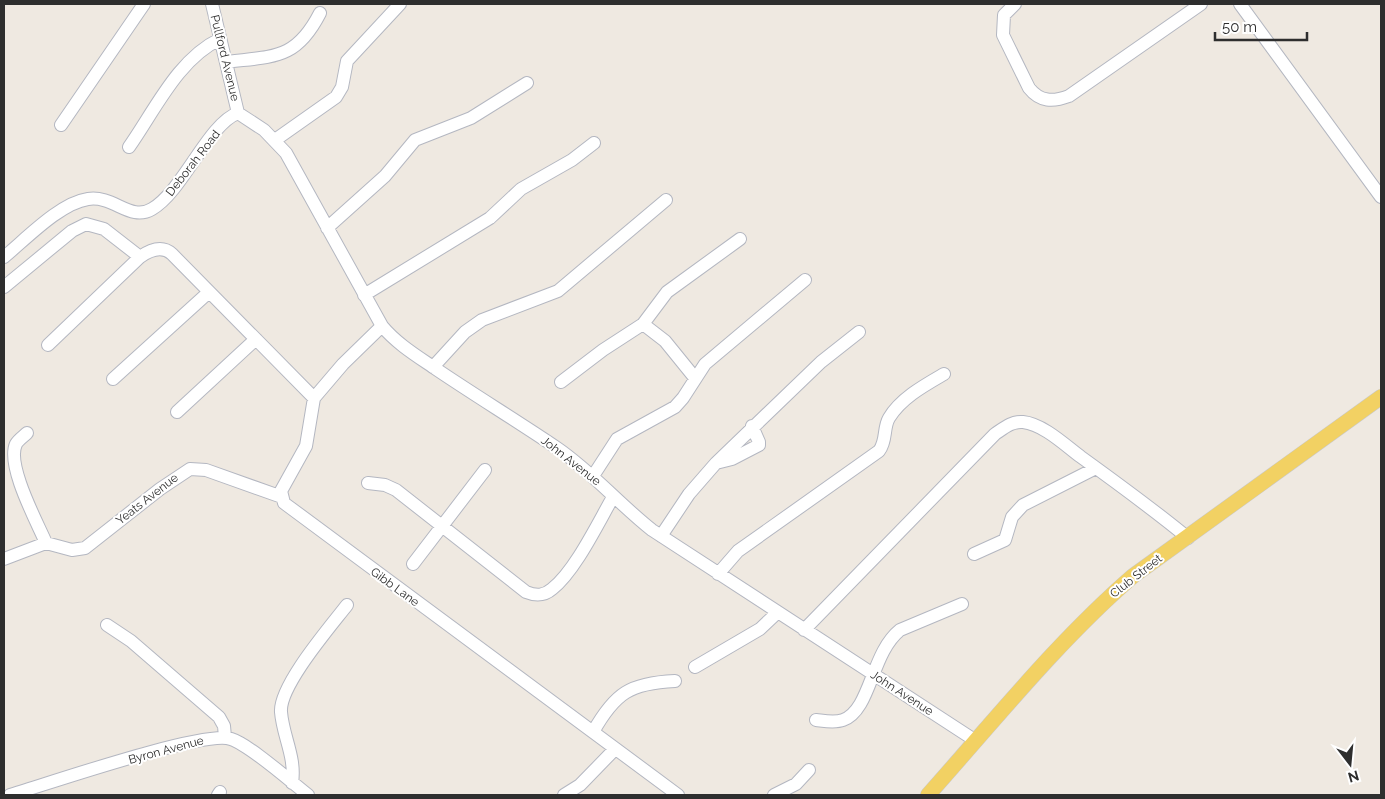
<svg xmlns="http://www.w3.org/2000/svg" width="1385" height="799" viewBox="0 0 1385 799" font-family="Raleway,sans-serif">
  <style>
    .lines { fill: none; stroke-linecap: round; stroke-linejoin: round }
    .minor-casing { stroke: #b4b7c1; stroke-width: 14 }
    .major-casing { stroke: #c9c9c9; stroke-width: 16 }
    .minor { stroke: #fff; stroke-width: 12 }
    .major { stroke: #f2d163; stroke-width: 15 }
    .labels { text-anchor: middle; stroke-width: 4; stroke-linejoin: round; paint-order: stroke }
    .street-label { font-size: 12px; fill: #2e2e2e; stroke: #fff }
  </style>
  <rect width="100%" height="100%" fill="#efe9e1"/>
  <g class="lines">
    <g class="minor-casing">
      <path id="minor" d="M212,4L238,113
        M1015,4L1004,15L1003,35L1029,88C1040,102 1053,102 1069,96L1201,4
        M1240,4L1381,197
        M226,62C274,56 296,60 320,13
        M238,113L264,130L286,153L382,326C397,344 417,356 436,369C476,396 517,421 557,448C592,472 619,504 652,530L976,741
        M61,125L144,4
        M275,140L336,97L342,87L347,61L400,4
        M129,147C155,110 178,59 220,39
        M327,228L385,176L415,140L471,118L527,83
        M4,257C26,239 60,203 88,199C114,195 130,222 152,209C183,191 208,124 238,113
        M4,287L72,231L86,224L104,229L140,257
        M364,295L490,218L521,189L572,160L594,143
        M643,324L665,341L695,378
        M382,326L343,364L314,398L306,446L281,491L284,503L678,795
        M48,345L140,257C150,250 162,245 172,254L314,398
        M433,367L465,332L482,320L558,291L666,200
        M113,379L209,292
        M561,382L603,350L643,324L667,292L740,239
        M177,412L256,339
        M27,433C24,436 18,440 16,444C6,465 37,522 46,543L72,550L85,548L160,489L190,469L206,470L282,497
        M716,463L821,362L859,332
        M593,476L617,439L675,407L683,398L705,364L805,280
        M368,483L385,485L396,490L526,592C536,596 544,596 552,589C575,571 598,523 613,497
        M661,536L689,494L716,463L732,459L759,445V442L752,426
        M974,554L1005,540L1012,517L1023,505L1096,468
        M4,559L46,543
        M413,564L485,470
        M718,574L738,551L879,451C887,441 883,428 889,418C901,398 925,385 944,374
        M107,625L131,641L219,717L224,726L225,737
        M804,630L995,434C1004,428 1012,421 1023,422C1043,424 1065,445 1081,457C1117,483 1153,509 1188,538
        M695,667L760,629L778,612
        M816,720C825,721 835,723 843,720C871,710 871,653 900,630L962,604
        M593,732C615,693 630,683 675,681
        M292,783C296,757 283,737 281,712C279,686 330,627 347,605
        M10,795C47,784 204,730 231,739C250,745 290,781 308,795
        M218,795L220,792
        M564,795L580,785L615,749
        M774,795L796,784L809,770"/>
    </g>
    <g class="major-casing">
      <path id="major" d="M928,795C994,721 1058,641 1133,576L1381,397"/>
    </g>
    <use href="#minor" class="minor"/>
    <use href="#major" class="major"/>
  </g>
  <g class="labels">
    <g class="street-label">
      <text transform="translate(225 58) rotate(76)" y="4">Pullford Avenue</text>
      <text transform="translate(193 163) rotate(-52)" y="4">Deborah Road</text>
      <text transform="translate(571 461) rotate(38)" y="4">John Avenue</text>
      <text transform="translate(147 499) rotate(-38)" y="4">Yeats Avenue</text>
      <text transform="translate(1136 576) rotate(-38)" y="4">Club Street</text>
      <text transform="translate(395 587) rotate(36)" y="4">Gibb Lane</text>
      <text transform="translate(902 693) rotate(33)" y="4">John Avenue</text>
      <text transform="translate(166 750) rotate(-15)" y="4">Byron Avenue</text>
    </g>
  </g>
  <rect width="1385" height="799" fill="none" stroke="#2e2e2e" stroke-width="10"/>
  <g transform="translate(1350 764) rotate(164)" stroke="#ffffff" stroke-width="4" paint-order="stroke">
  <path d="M0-4L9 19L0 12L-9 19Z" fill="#2e2e2e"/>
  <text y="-8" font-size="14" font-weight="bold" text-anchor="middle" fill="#2e2e2e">N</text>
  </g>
  <path d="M1215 32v8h92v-8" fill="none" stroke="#2e2e2e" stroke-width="2.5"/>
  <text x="1222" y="32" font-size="15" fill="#2e2e2e" stroke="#ffffff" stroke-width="4" paint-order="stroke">50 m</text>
</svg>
